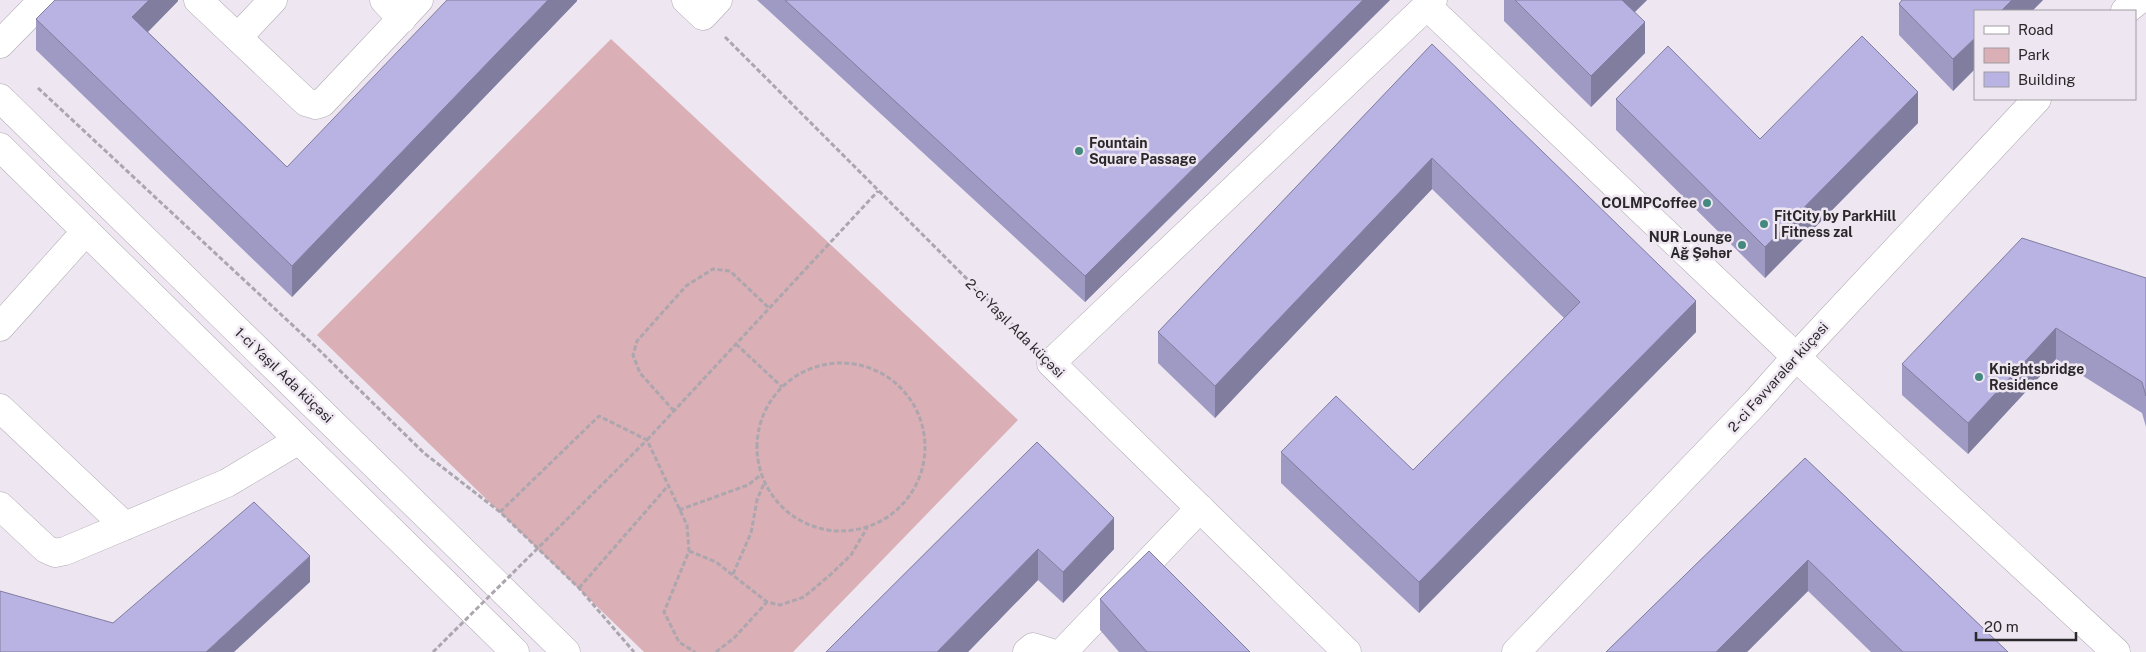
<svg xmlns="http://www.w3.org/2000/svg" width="2146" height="652" viewBox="0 0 2146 652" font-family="'Public Sans',sans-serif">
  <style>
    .green { fill: #daafb5 }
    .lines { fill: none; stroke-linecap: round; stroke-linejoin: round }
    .minor-casing { stroke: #afa8b1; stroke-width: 29 }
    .path { stroke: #aca6ae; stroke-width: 3; stroke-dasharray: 5 2.5; stroke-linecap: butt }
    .minor { stroke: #fff; stroke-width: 28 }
    .path-bridge { stroke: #aca6ae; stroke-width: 3; stroke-dasharray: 5 2.5; stroke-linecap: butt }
    .wall { fill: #9e9ac3 }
    .shaded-wall { fill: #817d9f }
    .building { fill: #b8b3e3; stroke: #817d9f }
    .poi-dot { fill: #448980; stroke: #eee7f1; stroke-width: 2 }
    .labels { text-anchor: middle; stroke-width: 5; stroke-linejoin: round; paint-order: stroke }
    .poi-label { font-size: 14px; font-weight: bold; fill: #2b282c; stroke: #eee7f1; text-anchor: start }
    .street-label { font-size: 14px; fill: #2b282c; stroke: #eee7f1 }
  </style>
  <rect width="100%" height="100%" fill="#eee7f1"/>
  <path class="green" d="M611,39L1018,420L793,652H644L317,335Z"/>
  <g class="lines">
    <g class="minor-casing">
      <path id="minor" d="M198,0L306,102L316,105L322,103L419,0
        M384,0L402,19
        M686,0L703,16L718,0
        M1427,6L1796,357L2116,652
        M2125,11L2139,0
        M238,37L273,0
        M0,44L43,0
        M0,98L566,652
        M0,147L515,652
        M0,327L86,231
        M0,408L125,526
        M0,506L46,549L55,553L65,551L227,483L299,440
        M1027,652L1033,647L1049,652
        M1063,652L1200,508
        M1347,652L1051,363L1433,0
        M1516,652L1756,402L1796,357L2037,99"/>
    </g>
    <path class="path" d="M725,37L1030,342
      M38,88L317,348L424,453L500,512L579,588L634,652
      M736,344L782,387
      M757 447a84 84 0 1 1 168 0a84 84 0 1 1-168 0Z
      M674,411L640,373L633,355L637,341L686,286L713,269L730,271L769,308
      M647,440L878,191
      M679,510L748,485L762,474
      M500,512L599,416L647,440L687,525L689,551L664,612L679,642L695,652
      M689,551L716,562L767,602L780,605L804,597L830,575L851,555L867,528
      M733,574L751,533L757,500L765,481
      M579,588L667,487
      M716,652L734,638L767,602"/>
    <use href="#minor" class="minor"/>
    <path class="path-bridge" d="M433,652L647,440"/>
  </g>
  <path class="wall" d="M178,0V1L148,32L287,167L577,0V1L292,297L36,50V19Z
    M757,0H1390L1085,302Z
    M1504,0H1647L1635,12L1645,53L1591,107L1504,21Z
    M1902,0H2043L1953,91L1899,35V4Z
    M1432,44L1696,332L1419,613L1281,483V452L1413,470L1564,318L1432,189L1215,418L1158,363V332Z
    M1616,99L1760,139L1918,123L1765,278L1616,130Z
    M2146,278V427L2142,413L2056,359L1968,454L1902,395V364Z
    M1037,442L1114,549L1063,603L1038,580L968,652H826Z
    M1805,458L2008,652H1871L1808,591L1747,652H1606Z
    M1100,599L1250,652H1119L1100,630Z"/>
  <path class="shaded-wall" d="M149,0H178V1L132,48V17Z
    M548,0H577V1L292,297V266Z
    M1363,0H1390L1085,302V276Z
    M1618,0H1647L1618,28Z
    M2012,0H2043L2032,11H2001Z
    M1645,22V53L1591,107V76Z
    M1975,38V69L1953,91V59Z
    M1918,92V123L1765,278V247Z
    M1432,158V189L1215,418V386Z
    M1696,301V332L1419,613V582Z
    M2056,328V359L1968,454V423Z
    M1114,518V549L1063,603V572Z
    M1038,549V580L968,652H937Z
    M310,556V582L234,652H206Z
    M1808,560V591L1747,652H1716Z"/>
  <path class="building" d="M55,0H149L132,17L287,167L447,0H548L292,266L36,19Z
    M785,0H1363L1085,276Z
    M1515,0H1622L1645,22L1591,76Z
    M1902,0H2012L2001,11H1975V38L1953,59L1899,4Z
    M1862,36L1918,92L1765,247L1616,99L1668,46L1760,139Z
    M1432,44L1696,301L1419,582L1281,452L1336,396L1413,470L1580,302L1432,158L1215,386L1158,332Z
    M2022,238L2146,278V396L2142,382L2056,328L1968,423L1902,364Z
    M1037,442L1114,518L1063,572L1038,549L937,652H826Z
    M1805,458L2008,652H1903L1808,560L1716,652H1606Z
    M254,502L310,556L206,652H0V591L113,623Z
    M1149,551L1250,652H1147L1100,599Z"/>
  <g class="poi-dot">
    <circle cx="1079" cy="151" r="5"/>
    <circle cx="1707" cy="203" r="5"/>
    <circle cx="1764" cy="224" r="5"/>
    <circle cx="1742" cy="245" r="5"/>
    <circle cx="1979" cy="377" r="5"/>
  </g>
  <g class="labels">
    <g class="poi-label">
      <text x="1089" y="148">Fountain<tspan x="1089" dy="16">Square Passage</tspan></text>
      <text x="1697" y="208" text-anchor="end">COLMPCoffee</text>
      <text x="1774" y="221">FitCity by ParkHill<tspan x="1774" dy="16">| Fitness zal</tspan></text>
      <text x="1732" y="242" text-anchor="end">NUR Lounge<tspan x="1732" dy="16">Ağ Şəhər</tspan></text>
      <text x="1989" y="374">Knightsbridge<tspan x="1989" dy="16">Residence</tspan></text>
    </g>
    <g class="street-label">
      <text transform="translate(1015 328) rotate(45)" y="5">2-ci Yaşıl Ada küçəsi</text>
      <text transform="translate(284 375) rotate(44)" y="5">1-ci Yaşıl Ada küçəsi</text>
      <text transform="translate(1778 377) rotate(-48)" y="5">2-ci Fəvvarələr küçəsi</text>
    </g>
  </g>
  <rect x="1974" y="10" width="162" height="90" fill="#eee7f1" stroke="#a09ba2"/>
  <rect x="1984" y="26" width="25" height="8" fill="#ffffff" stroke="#a09ba2"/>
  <text x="2018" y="35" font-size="15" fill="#2b282c">Road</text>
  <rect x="1984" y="48" width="25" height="15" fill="#daafb5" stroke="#a09ba2"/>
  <text x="2018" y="60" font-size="15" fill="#2b282c">Park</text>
  <rect x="1984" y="72" width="25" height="15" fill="#b8b3e3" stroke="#a09ba2"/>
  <text x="2018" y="85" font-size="15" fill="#2b282c">Building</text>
  <path d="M1976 632v8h100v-8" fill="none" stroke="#2b282c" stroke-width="2.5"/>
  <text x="1984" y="632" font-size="15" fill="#2b282c" stroke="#eee7f1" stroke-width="4" paint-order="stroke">20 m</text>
</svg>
